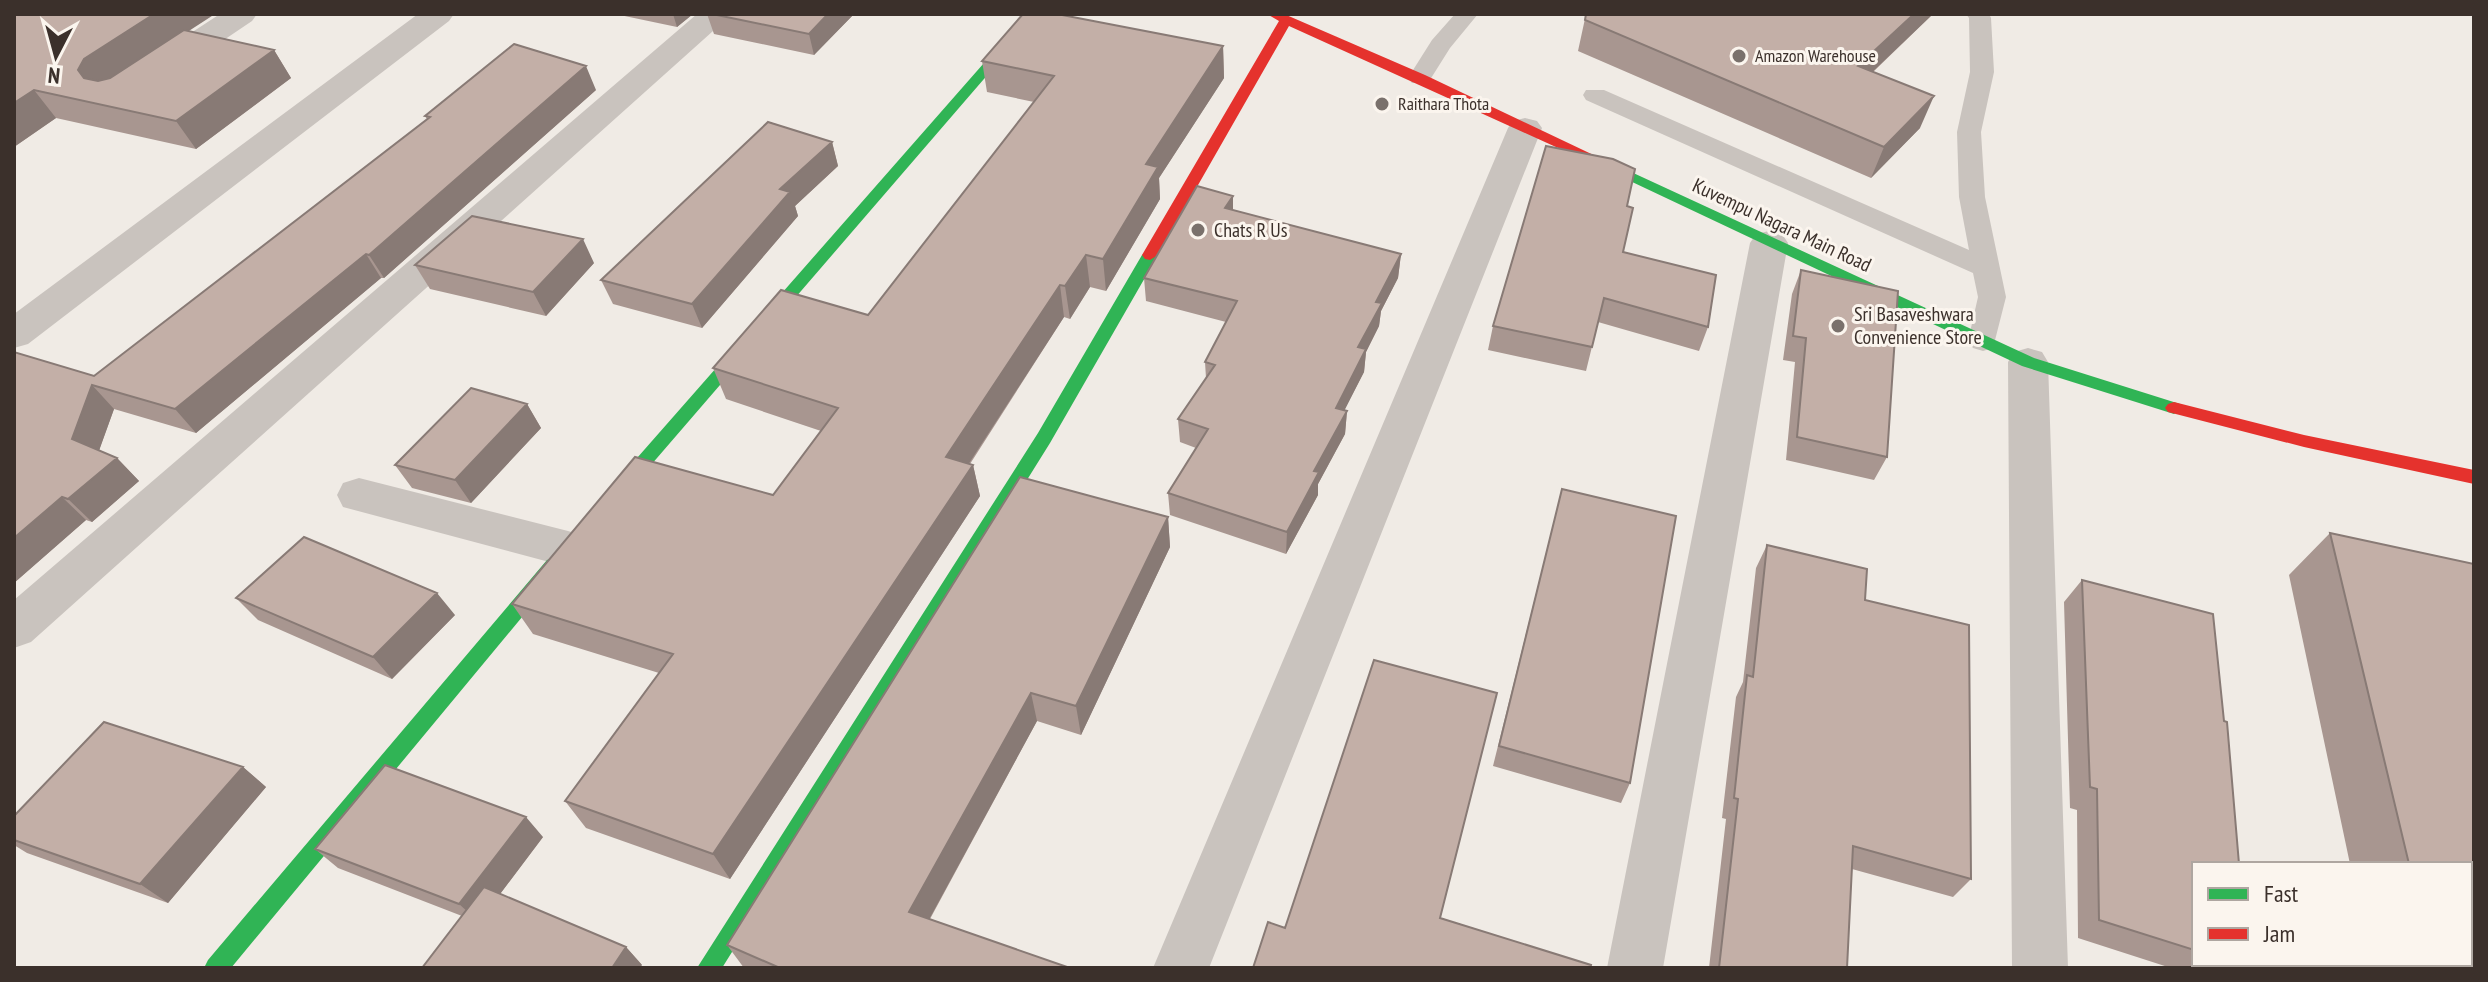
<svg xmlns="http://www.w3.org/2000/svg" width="2488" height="982" viewBox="0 0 2488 982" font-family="'PT Sans Narrow',sans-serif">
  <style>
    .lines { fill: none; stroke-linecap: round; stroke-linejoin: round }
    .lane { fill: #c9c3be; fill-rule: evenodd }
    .street { fill: #c9c3be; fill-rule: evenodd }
    .fast { fill: #30b455; fill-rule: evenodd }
    .jam { fill: #e5322d; fill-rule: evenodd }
    .wall { fill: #a89690 }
    .shaded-wall { fill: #887a75 }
    .building { fill: #c3afa7; stroke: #887a75; stroke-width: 2 }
    .poi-dot { fill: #7a716c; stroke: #fbf5ee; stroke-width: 3 }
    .labels { text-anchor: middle; stroke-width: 6; stroke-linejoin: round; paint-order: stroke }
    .far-poi-label { font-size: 18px; fill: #3b302b; stroke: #fbf5ee; text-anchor: start }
    .street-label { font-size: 20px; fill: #3b302b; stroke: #fbf5ee }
    .poi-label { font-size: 20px; fill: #3b302b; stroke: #fbf5ee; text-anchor: start }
  </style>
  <rect width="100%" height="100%" fill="#f0ebe5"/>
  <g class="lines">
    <path class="lane" d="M1455,14H1478L1450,48L1428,83H1412L1408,78L1432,40Z
      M1966,14H1989L1991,18L1994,72L1981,132L1985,197L2006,297L1993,348L1983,351L1973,348L1968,341L1978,297L1973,273L1586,100L1583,95L1586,90H1604L1969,250L1959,197L1957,132L1970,72L1969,18Z"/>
    <path class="street" d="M220,14H257L252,21L172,75L160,78L148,75L144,68L148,61Z
      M418,14H454L449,21L28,344L14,348V314Z
      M697,14H732L31,642L14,648V600Z
      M1525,118L1537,121L1542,128L1209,968H1153L1508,128L1513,121Z
      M1769,231L1782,234L1788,243L1663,968H1607L1750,243L1756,234Z
      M2028,348L2042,352L2048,362L2068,968H2012L2008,362L2014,352Z
      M359,478L568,531L584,536L591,549L584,562L568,567L343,507L337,495L343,483Z"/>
    <path class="fast" d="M1027,14H1040L613,509H601L598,504L601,499Z
      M1616,165L2034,358L2180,404L2183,408L2174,414L2022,366L1611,172V166Z
      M1150,250L1158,255L1050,443L722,968H697L1038,433L1142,255Z
      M554,557L561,560L563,565L561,570L231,968H204L208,960L547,560Z"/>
    <path class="jam" d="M1267,14H1284L1425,75L1623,169L1616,173L1611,172L1289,26L1158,255L1150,260L1145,259L1142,255L1279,21Z
      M2174,402L2304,435L2474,470V484L2304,447L2168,412L2165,408L2168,404Z"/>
  </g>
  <path class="wall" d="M14,14L188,31L274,50L291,78L196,149L56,118L14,147Z
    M615,14H693L677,27Z
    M707,14H854L814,55L714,34Z
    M1586,14H1933L1873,72L1920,128L1871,178L1578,51Z
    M1223,46L1224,78L1159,178L1160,199L1106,291L1090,287L1070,319L1064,317L970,464L973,465L980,496L730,879L586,828L565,801L659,673L533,634L512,604L773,495L821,431L726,399L713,368L868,315L1034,102L987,92L982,61Z
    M596,90L384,278H381L196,433L114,409L99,450L117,458L139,481L92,522L86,520L14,583V352L94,376L427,119L425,116Z
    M832,142L838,166L795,206L798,216L702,328L613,304L601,280Z
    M1627,206L1623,252L1708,327L1699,351L1598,322L1586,371L1488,350L1493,326Z
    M1233,210L1401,254L1398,278L1381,311L1379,326L1366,352L1364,372L1344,410L1347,411L1345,434L1318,484V495L1286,554L1170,515L1168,493L1196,448L1180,442L1178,419L1206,378L1205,362L1226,322L1146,301L1144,278Z
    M594,263L546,316L430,289L415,265Z
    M1801,270L1887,457L1874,480L1786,460L1795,362L1783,360L1792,294Z
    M527,404L541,428L471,503L412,488L395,465Z
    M1562,489L1630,783L1621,803L1493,766Z
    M1168,517L1170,547L1081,735L1037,721L930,919L1070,968H744L727,945Z
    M2330,533L2474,564V950L2470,949V864H2350L2289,575Z
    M1767,545L1865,600L1971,879L1953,897L1852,869L1847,968H1709L1726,819L1722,818L1736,697L1743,682L1756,568Z
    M2082,580L2194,864V964H2247L2248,966L2245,968H2171L2078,938L2077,810L2070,808L2064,602Z
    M236,598L455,615L392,679L258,620Z
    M243,767L266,787L168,903L27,853L14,845V816Z
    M543,837L500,894L626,947L642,965L462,916L338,868L315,849Z"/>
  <path class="shaded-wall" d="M154,14H215L104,86L99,98L78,70L84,59Z
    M673,14H693L677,27Z
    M828,14H854L814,55L809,34Z
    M1914,14H1933L1846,97L1858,66Z
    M1223,46L1224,78L1159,178L1160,199L1106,291L1103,259L1146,164Z
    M274,50L291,78L196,149L176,121Z
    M586,66L596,90L384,278L369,255Z
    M34,90L56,118L14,147V103Z
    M1934,96L1920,128L1871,178L1884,147Z
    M832,142L838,166L795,206L798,216L702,328L692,304L780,189Z
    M1233,196V220L1225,208Z
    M583,239L594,263L546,316L533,292Z
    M366,254L381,278L196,433L175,409Z
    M1401,254L1398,278L1381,311L1379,326L1366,352L1364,372L1334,431L1336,408L1358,347L1376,302Z
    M1086,255L1090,287L1070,319L1065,286Z
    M1060,285L1064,317L953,488L946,457Z
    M92,385L114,409L95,462L72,439Z
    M527,404L541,428L471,503L455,480Z
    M1347,411L1345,434L1318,484V495L1286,554L1287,532L1314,471Z
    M117,458L139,481L92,522L68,499Z
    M973,465L980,496L730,879L713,854Z
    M62,497L86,520L14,583V538Z
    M1168,517L1170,547L1081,735L1076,706Z
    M437,593L455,615L392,679L373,657Z
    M1031,693L1037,721L920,936L909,912Z
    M243,767L266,787L168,903L140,884Z
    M526,817L543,837L479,922L459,904Z
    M626,947L642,965L640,968H612Z"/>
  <path class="building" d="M14,14H154L84,59L78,70L84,78L98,81L110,78L184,30L274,50L176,121L34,90L14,103Z
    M712,14H828L809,34Z
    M1023,14H1057L1223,46L1146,164L1158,167L1103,259L1086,255L1065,286L1060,285L946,457L973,465L713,854L565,801L673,654L512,604L635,457L773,495L838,408L713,368L781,290L868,315L1054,76L982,61Z
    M1586,14H1914L1858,66L1934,96L1884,147L1585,20Z
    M514,44L586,66L369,255L366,254L175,409L92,385L72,439L117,458L68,499L62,497L14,538V352L94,376L430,117L425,116Z
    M768,122L832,142L780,189L790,192L692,304L601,280Z
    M1546,146L1613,159L1635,169L1627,206L1633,208L1623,252L1716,275L1708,327L1604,298L1592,347L1493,326Z
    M1197,186L1233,196L1225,208L1401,254L1376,302L1382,303L1358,347L1366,349L1336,408L1347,411L1314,471L1319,472L1287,532L1168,493L1208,429L1178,419L1215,365L1205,362L1237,301L1144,278Z
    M472,216L583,239L533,292L415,265Z
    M1801,270L1898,291L1887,457L1797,437L1806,338L1793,336Z
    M471,388L527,404L455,480L395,465Z
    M1020,477L1168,517L1076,706L1031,693L909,912L1070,968H780L727,945Z
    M1562,489L1676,516L1630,783L1499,746Z
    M2330,533L2474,564V902L2470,901V864H2409Z
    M304,537L437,593L373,657L236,598Z
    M1767,545L1867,569L1865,600L1969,625L1971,879L1853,846L1847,968H1719L1738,799L1734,798L1747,675L1753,677Z
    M2082,580L2213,614L2224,721L2227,722L2239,864H2194V950L2099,920L2097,789L2090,787Z
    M1374,660L1497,693L1440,918L1591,965L1590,968H1253L1268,922L1285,928Z
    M104,722L243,767L140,884L14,840V816Z
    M385,765L526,817L459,904L315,849Z
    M484,887L626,947L612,968H422Z"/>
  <g class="poi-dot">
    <circle cx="1739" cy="56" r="8"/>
    <circle cx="1382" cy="104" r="8"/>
    <circle cx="1198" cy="230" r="8"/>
    <circle cx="1838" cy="326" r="8"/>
  </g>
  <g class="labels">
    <g class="far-poi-label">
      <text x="1755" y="62">Amazon Warehouse</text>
      <text x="1398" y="110">Raithara Thota</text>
    </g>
    <g class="street-label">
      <text transform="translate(1782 225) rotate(25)" y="7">Kuvempu Nagara Main Road</text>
    </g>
    <g class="poi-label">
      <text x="1214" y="237">Chats R Us</text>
      <text x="1854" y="321">Sri Basaveshwara<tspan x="1854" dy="23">Convenience Store</tspan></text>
    </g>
  </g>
  <rect width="2488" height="982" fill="none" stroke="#3b302b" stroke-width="32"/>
  <rect x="2192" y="862" width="280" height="104" fill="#fbf5ee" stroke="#aea6a0" stroke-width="2"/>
  <rect x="2208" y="888" width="40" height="12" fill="#30b455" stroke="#aea6a0" stroke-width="2"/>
  <text x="2264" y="902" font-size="24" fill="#3b302b">Fast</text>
  <rect x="2208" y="928" width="40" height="12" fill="#e5322d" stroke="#aea6a0" stroke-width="2"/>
  <text x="2264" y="942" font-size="24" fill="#3b302b">Jam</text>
  <g transform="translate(56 56) rotate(186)" stroke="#fbf5ee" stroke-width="6" paint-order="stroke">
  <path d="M0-6L14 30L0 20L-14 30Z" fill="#3b302b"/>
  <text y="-12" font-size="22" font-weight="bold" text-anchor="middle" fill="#3b302b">N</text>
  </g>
</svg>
